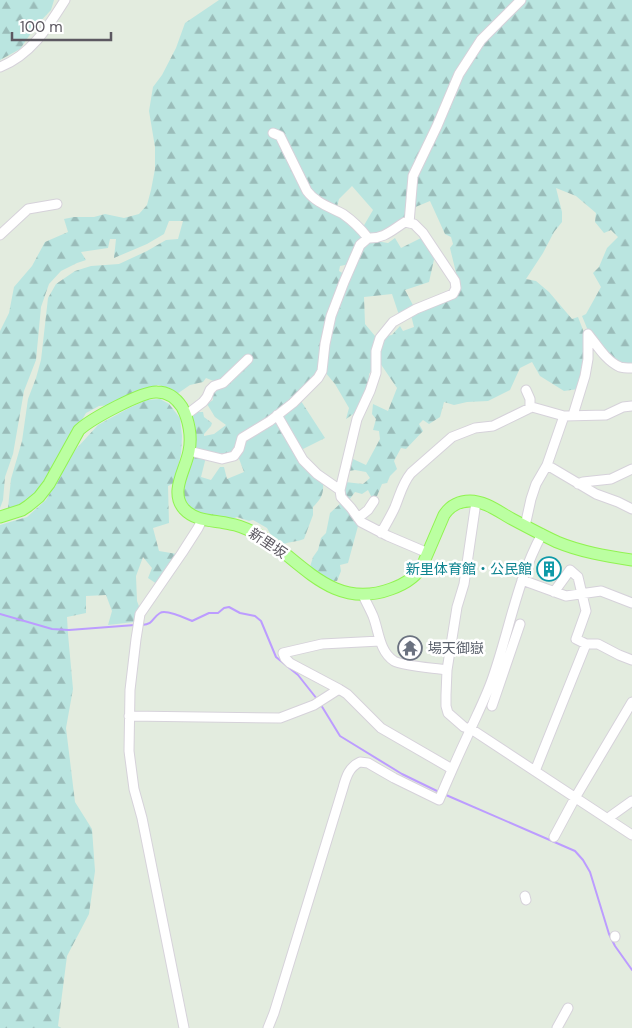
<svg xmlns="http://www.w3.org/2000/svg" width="632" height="1028" viewBox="0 0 632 1028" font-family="'DM Sans','Noto Sans JP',sans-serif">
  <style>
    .forest { fill: url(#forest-firs) }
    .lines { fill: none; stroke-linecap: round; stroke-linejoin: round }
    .stream { stroke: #bc9cff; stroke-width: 2 }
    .minor-casing { stroke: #d6d2da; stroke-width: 11 }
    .major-casing { stroke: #91f351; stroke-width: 13 }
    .minor { stroke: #fff; stroke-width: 9 }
    .major { stroke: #bbffa1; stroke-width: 11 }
    .labels { text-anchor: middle; stroke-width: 5; stroke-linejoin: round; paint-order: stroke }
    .street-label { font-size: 14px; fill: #5c5861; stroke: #fff }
    .culture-label { font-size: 14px; fill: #0d838f; stroke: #fff; text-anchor: end }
    .worship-label { font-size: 14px; fill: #5b616d; stroke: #fff; text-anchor: start }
  </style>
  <defs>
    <pattern id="forest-firs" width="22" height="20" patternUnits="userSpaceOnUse" patternTransform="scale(1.25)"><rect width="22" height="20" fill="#bae5e0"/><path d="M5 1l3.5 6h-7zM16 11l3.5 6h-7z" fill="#9abcb9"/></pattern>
  </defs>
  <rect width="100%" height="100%" fill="#e3ecdf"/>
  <path class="forest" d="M0,0H54L51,10L36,26L20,49L0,60Z
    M219,0H517L480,37L410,175L406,219L384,233L371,235L363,227L373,210L352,186L339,199L335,214L344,219L365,238L350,264L340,266L339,271L344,274L320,368L316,376L292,400L269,418L248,430L233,455C219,457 206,453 193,447L191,417L198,412H203L204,417L212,423L211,426L204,434V436L214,434L226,425L215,417L207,404L213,400L212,395L218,389L216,382L206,378L203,382L190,385L177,394L170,388L158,385L134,392L112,405L99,406L86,413L43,488L20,505L8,508L11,479L22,441L28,399L36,378L41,360L48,298L56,284L75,271L91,266L119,264L147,251L166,240L178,239L183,221H169L164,234L147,244L114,258L116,239H110L108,248L81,252L86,260L77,263L61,271L49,284L41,307L36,360L24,391L13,454L5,477L3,500L0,508V331L9,313L14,287L32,266L45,242L68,232L64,219L74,217H94L105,214L124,218L139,214L147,205L151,190L155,169V147L149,111L153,87L162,75L176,48L185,23Z
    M523,0H632V366L623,365L612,360L589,333L582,316L586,314L601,287L593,273L599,267L607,248L618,237L611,230L604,233L595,222L596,213L576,196L556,188L562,212V222L554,232L543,253L526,279L536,281L549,292L572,319L578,317L585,335V362L578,389L564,391L540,376L532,362L520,368L510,390L488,401L467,402L454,405L444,402L440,417L429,424L423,420L419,424L423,431L406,449L401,448L394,461L397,469L390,476L387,483L382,484L377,496L372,498L368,490L362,494L355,492L349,500L344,497L345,482L363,484L370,478L366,472L355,470L349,471L353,459L366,465L380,439L379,431L373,430L376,419L372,414L373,404L388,411L397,388L378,360L382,339L386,336L392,335L400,326L403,331L414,327L411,315L455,295L458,281L450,248L453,244L451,237L445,234L430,201L413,208L415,176L457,85L481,43Z
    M423,237L435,255L429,282L405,290L414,307L399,315L392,294L364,297L365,324L375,336L373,369L369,374L368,391L359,410L346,419L349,408L335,384L325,372L333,315L361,246L369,240L388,243L395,238L401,248Z
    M160,399L169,404L180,418L182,436L181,454L174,483L168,486L169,523L153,528L159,551L177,554L157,584L148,578L152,568L143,557L136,576L137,601L140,609L134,622L108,625L112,611L106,595L86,596V613L67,617L68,634L73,689L66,728L75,802L92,829L95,871L89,914L67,956L58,1026L61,1028H0V525L27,517L46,500L76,449L98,425L129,408L147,400Z
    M301,401L325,438L299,451L280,417Z
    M276,419L323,483C324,494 321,499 313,507V515L304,539C296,542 290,541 282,545L272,537L267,528L253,520L249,521L237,517L229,520L192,511L185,503L182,490L194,454L206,457L201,477L211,480L220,467H224L227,479L244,472L238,456L244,440Z
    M341,503C350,509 353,517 358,526L348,563L340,565L341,571L337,581C327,582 318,573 310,567L313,557L318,550L321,538L326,533L330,513Z"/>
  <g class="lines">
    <path class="stream" d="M0,614L52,629L69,630L135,625
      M142,625C154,624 152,618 160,613C166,609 185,618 192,621L209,613H218L224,608L229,607L240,613L255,616L261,621L276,657L298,675L317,699
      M321,705L340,736L402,774L439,792
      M446,795L575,851L583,860L590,872L609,934L615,946L632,970"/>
    <g class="minor-casing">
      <path id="minor" d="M0,67C31,55 48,27 65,0
        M273,133L280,136L307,191C316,203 330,207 343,214C353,221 361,229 368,238
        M409,223L413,176L437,126L459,74L481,40L521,0
        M0,235L28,209L57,204
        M588,334C597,345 606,361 620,367C623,368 628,368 632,368
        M526,390L530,399V408
        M186,415L203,402L207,397L210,390L214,386L223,383L248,359
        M277,415L303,460L317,474L340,490
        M573,415L585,376L588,359V334
        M189,451L222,459L234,456L239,449L242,438L270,421L293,403L318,378L322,371L325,344L331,316L344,282L360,245L368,238C384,239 392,230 405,222L414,224L423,233L455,281L456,288L453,294L416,309L393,322L380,338L376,351V373L370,391L357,419L340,490L341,497L351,508L361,522L388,536L428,553
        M547,465L564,416
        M578,484L583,482L611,479L632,469
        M476,502L464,584L457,607L447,670L446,695V706L448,713L464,727L471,729L632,835
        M358,518L368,510L374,501
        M525,526L531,499L536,484L547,465L596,494L618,502L632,509
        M381,533C386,524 391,516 395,507C400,495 402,484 411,473L452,437L475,428L493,426L532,407L564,416L606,415L623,407L632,406
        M522,580L566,596L601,591L632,603
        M554,592L570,570L578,577L586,611L576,639L586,644H598L619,655L632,660
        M363,595C366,602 370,609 373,616C379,631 379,651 394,661C402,666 435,668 447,670
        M380,641L322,644L283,653L285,658L290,663L339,689L347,694L381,728L452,769
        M492,706L520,624
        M129,716L280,718L314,705L339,689
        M535,771L586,644
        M609,819L611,816L632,801
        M554,837L575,798L632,702
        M525,896L526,900
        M615,937V936
        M184,1028L142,818L134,789L129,751L130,690L136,639L140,614L182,553L198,528L202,520
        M268,1028L274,1013L343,788C346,777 349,767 360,762L368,763L394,778L439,800C448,779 457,758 467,737C476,716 487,696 494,674C510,627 518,578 542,534
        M557,1028L568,1008"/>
    </g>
    <g class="major-casing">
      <path id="major" d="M0,517L22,510L28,506L39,497L49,484L79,430C91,419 142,391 157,392C167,392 176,398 182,407C189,420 192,437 189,451C186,469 169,492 184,509C196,522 214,520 230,524C239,525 247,529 255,533C265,537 274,545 283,552C317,580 345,606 391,589C405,584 417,577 423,564L444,515C450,506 459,501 470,501C485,501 499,512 512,519C527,527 542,535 557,542C581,552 606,556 632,560"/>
    </g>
    <use href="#minor" class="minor"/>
    <use href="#major" class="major"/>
  </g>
  <defs>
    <g id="building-ring" transform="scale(1.25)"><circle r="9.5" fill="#fff" stroke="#0f9aa8" stroke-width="1.5"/><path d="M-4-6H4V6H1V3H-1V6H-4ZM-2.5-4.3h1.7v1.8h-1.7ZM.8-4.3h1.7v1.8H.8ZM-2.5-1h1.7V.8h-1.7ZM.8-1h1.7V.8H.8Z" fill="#0f9aa8"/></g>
    <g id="temple-ring" transform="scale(1.25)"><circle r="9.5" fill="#fff" stroke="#6b7280" stroke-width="1.5"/><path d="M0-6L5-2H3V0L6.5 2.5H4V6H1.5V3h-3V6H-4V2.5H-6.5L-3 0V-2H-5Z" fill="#6b7280"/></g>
  </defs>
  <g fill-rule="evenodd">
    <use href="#building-ring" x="549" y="569"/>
    <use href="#temple-ring" x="410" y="648"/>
  </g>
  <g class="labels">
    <g class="street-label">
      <text transform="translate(268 543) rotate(34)" y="5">新里坂</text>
    </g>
    <g class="culture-label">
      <text x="532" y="574">新里体育館・公民館</text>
    </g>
    <g class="worship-label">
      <text x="428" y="653">場天御嶽</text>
    </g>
  </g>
  <path d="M12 32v8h99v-8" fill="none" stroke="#5c5861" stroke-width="2.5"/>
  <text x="20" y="32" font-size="15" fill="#5c5861" stroke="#ffffff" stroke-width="4" paint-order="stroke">100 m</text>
</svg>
